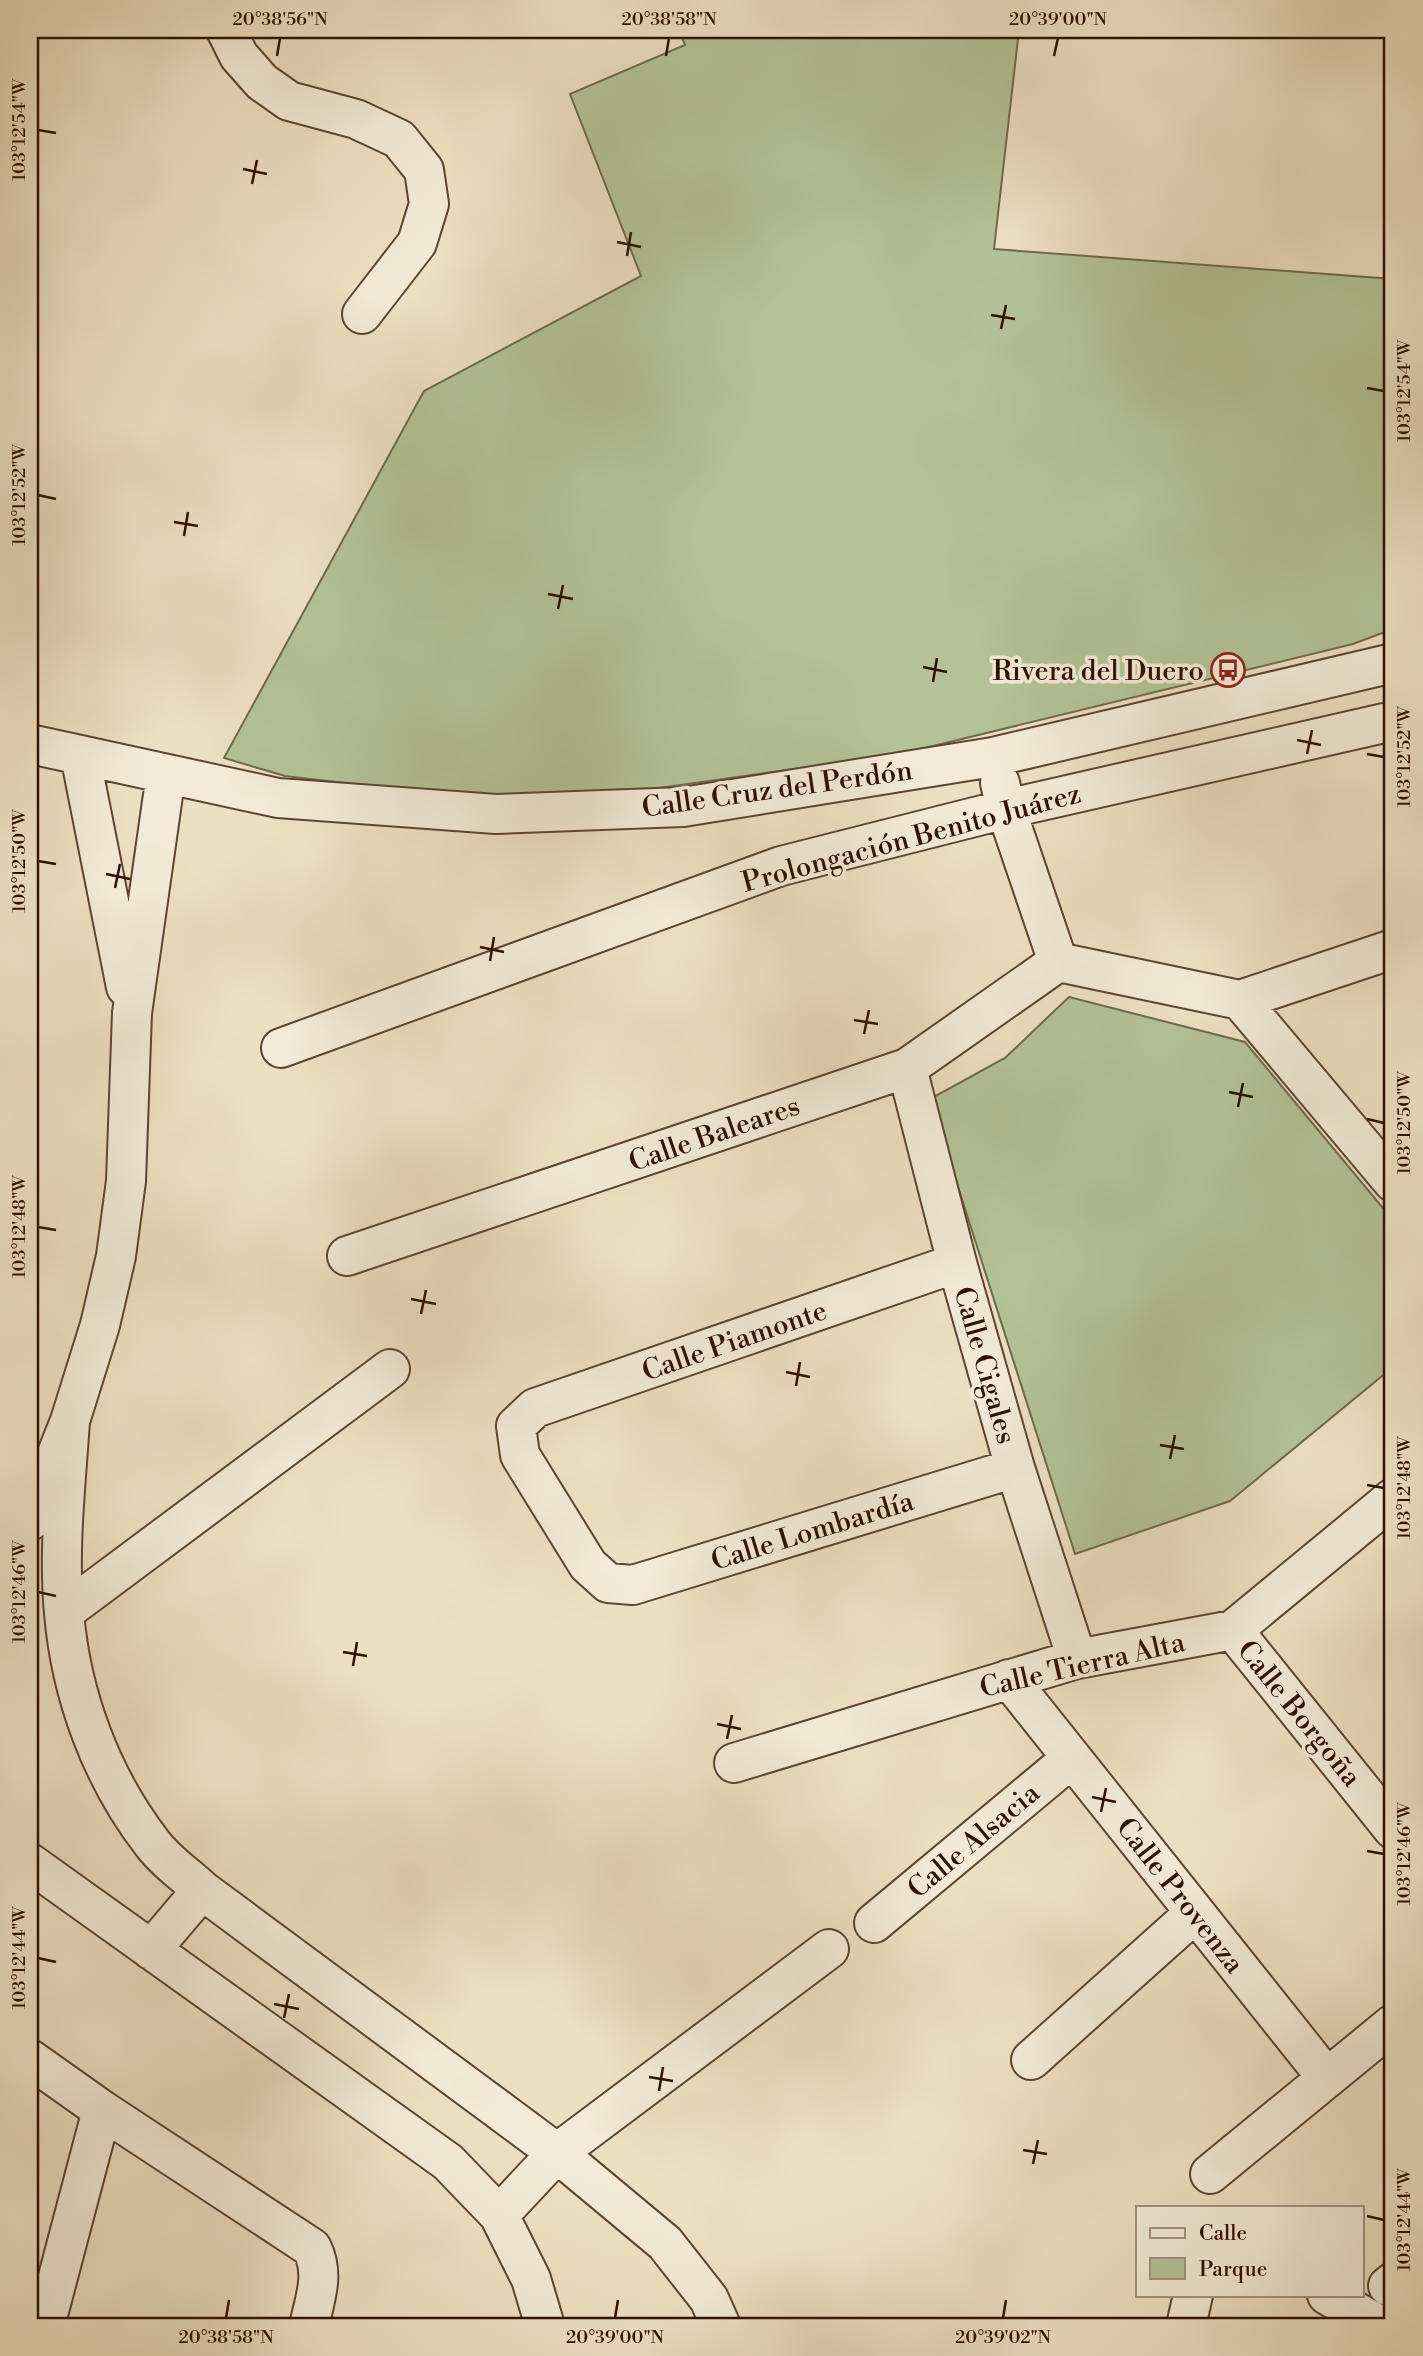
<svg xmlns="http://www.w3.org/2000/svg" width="1423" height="2356" viewBox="0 0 1423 2356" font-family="'Libre Bodoni',serif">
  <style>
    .green { fill: #b3c397; stroke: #716a4c; stroke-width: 2 }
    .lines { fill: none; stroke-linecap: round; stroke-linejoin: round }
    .minor-casing { stroke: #5e4432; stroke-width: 42 }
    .minor { stroke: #f3ebd7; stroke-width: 38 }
    .ticks { fill: none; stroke: #2f1002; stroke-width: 2.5 }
    .labels { text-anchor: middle; stroke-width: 7; stroke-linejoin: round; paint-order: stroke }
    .poi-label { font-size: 28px; fill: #2f1002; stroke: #f3ebd7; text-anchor: end }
    .street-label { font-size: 28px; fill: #2f1002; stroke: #f3ebd7 }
    .neatline { fill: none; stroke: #2f1002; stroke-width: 2.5 }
    .ticks-label { font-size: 18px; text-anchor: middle; fill: #2f1002 }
  </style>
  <rect width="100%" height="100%" fill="#ede0c2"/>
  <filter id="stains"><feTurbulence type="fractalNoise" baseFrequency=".00286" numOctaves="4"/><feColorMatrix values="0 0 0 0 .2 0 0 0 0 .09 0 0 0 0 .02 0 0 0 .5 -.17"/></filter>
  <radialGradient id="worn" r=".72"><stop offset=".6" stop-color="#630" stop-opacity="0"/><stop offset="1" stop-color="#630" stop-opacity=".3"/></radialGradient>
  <path class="green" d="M679,30H1019L994,249L1393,279V629L1353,644L900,754L631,792L471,798L285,776L224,758L424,391L641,276L570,94L685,45Z
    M1069,997L1245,1042L1393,1220V1367L1230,1501L1075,1554L930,1099L1005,1058Z"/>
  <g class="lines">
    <g class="minor-casing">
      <path id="minor" d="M226,30L239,56L262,82L289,101L356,119L399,139L424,170L429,204L417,243L362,314
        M30,744L278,798L496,814L683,807L993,757L1393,663
        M80,755L126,987
        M1000,783L1006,809L1058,962
        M1058,962L1240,1000
        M1240,1000L1393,1182
        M1240,1000L1393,949
        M281,1048L781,866L1006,809L1393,721
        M907,1068L957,1263L1015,1468L1077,1659
        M347,1256L907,1068L1058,962
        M957,1263L535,1408L516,1426L520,1455L588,1565L608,1583L633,1585L1015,1468
        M70,1421C66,1484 58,1550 64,1613C71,1695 101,1777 152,1843C165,1861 186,1875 202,1890L557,2153L665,2243L709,2299L721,2326
        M30,1521L70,1421L100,1325L116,1256L126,1181L132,1013L166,774
        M64,1612L390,1369
        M1233,1630L1393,1829
        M1009,1679L1327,2078
        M734,1763L1077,1659L1233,1630L1393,1498
        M30,1863L448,2162L499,2215L531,2279L545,2326
        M874,1923L1072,1758
        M151,1950L202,1890
        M30,2059L102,2110L312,2248C325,2275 315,2298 309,2326
        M1031,2060L1195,1913
        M1210,2174L1393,2024
        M499,2215L557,2153L829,1949
        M1388,2286L1393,2282
        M1327,2295L1381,2326
        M45,2326L102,2110
        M1186,2326L1193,2295"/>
    </g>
    <use href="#minor" class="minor"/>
  </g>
  <path class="ticks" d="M277,56L280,38M666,56L669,38M1054,56L1058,38M38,130L56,133M243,169L267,174M252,184L257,160M617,242L641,247M627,256L631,232M991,315L1015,319M1001,329L1006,305M1367,388L1384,391M38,495L56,499M174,522L198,526M184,536L188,512M548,594L573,599M558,609L563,585M923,667L947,672M933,682L937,658M1297,740L1321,745M1307,754L1312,730M1367,754L1384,757M38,861L56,864M106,874L130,879M115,888L120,864M480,947L504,952M490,961L494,937M854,1020L878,1024M864,1034L869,1010M1229,1092L1253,1097M1238,1107L1243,1083M1367,1119L1384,1123M38,1227L56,1230M411,1299L436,1304M421,1314L426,1290M786,1372L810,1377M796,1386L800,1362M1160,1445L1184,1449M1170,1459L1175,1435M1367,1485L1384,1488M38,1592L56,1596M343,1652L367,1656M353,1666L357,1642M717,1724L741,1729M727,1739L732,1715M1092,1797L1116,1802M1101,1812L1106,1788M1367,1851L1384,1854M38,1958L56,1962M274,2004L299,2009M284,2018L289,1994M649,2077L673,2081M659,2091L663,2067M1023,2150L1047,2154M1033,2164L1038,2140M1367,2216L1384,2220M226,2318L229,2300M615,2318L618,2300M1003,2318L1006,2300"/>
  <defs>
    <g id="bus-ring" transform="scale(1.75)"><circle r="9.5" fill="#f3ebd7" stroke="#8f2418" stroke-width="1.5"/><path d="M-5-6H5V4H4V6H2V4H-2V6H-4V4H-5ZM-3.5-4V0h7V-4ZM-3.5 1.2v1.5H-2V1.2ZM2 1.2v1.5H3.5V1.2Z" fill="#8f2418"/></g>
  </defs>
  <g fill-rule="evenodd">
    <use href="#bus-ring" x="1228" y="670"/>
  </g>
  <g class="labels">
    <g class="poi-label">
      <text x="1204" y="680">Rivera del Duero</text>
    </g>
    <g class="street-label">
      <text transform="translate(777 788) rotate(-8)" y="10">Calle Cruz del Perdón</text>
      <text transform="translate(911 837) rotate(-15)" y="10">Prolongación Benito Juárez</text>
      <text transform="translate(714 1133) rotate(-19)" y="10">Calle Baleares</text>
      <text transform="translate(734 1340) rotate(-19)" y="10">Calle Piamonte</text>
      <text transform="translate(986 1365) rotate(74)" y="10">Calle Cigales</text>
      <text transform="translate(812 1530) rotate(-17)" y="10">Calle Lombardía</text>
      <text transform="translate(1082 1664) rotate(-13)" y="10">Calle Tierra Alta</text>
      <text transform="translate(1300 1713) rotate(51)" y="10">Calle Borgoña</text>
      <text transform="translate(973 1840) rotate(-40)" y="10">Calle Alsacia</text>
      <text transform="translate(1181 1895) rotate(52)" y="10">Calle Provenza</text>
    </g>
  </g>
  <rect width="1423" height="2356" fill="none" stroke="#ede0c2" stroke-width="77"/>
  <rect x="1136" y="2206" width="228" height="91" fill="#f3ebd7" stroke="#a59382" stroke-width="2"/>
  <rect x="1150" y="2228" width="35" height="10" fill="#f3ebd7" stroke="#a59382" stroke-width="2"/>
  <text x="1199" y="2240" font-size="21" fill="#2f1002">Calle</text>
  <rect x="1150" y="2258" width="35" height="21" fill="#b3c397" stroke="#a59382" stroke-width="2"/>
  <text x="1199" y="2276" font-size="21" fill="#2f1002">Parque</text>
  <rect x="38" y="38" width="1346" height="2280" class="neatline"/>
  <g class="ticks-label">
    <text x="280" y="25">20°38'56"N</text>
    <text x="669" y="25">20°38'58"N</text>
    <text x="1058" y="25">20°39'00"N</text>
    <text transform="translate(19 130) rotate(-90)" y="6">103°12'54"W</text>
    <text transform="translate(1404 391) rotate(-90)" y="6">103°12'54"W</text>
    <text transform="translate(19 495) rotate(-90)" y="6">103°12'52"W</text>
    <text transform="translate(1404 757) rotate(-90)" y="6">103°12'52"W</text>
    <text transform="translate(19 861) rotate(-90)" y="6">103°12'50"W</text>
    <text transform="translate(1404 1123) rotate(-90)" y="6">103°12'50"W</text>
    <text transform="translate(19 1227) rotate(-90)" y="6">103°12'48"W</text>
    <text transform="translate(1404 1488) rotate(-90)" y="6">103°12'48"W</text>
    <text transform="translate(19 1592) rotate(-90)" y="6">103°12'46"W</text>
    <text transform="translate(1404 1854) rotate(-90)" y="6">103°12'46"W</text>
    <text transform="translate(19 1958) rotate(-90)" y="6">103°12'44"W</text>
    <text transform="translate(1404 2220) rotate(-90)" y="6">103°12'44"W</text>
    <text x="226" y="2343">20°38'58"N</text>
    <text x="615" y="2343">20°39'00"N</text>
    <text x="1003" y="2343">20°39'02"N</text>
  </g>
  <rect width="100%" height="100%" filter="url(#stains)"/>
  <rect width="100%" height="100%" fill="url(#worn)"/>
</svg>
